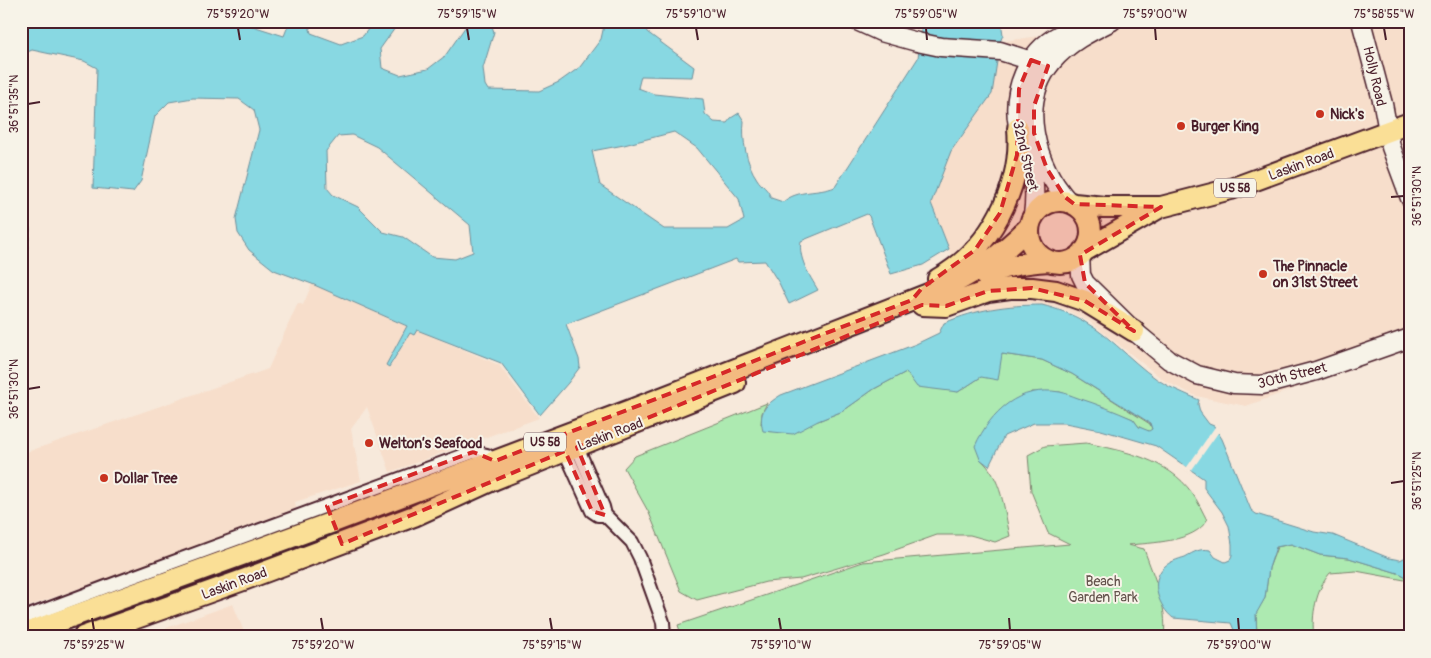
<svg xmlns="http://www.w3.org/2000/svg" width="1431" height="658" viewBox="0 0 1431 658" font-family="Pangolin,sans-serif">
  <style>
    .built { fill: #f7decb }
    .green { fill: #adeab1; stroke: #7c846e }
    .water { fill: #88d8e2; stroke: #6f8e99; fill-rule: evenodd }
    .pier { fill: #f7e9db }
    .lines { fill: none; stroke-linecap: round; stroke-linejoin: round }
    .street-casing { stroke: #4a1f2b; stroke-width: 16 }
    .secondary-casing { stroke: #4a1f2b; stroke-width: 21 }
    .primary-casing { stroke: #4a1f2b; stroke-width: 24 }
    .street { stroke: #f7f3e8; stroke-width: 12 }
    .secondary { stroke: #f7f3e8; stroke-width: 18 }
    .primary { stroke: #fadf96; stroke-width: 20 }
    .marked { fill: #d62828; fill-opacity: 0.2; stroke: #d62828; stroke-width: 4; stroke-dasharray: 10 6; stroke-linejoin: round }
    .ticks { fill: none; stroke: #4a1f2b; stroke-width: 2 }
    .poi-dot { fill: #c8321e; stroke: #f7f3e8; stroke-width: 2 }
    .labels { text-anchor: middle; stroke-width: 4; stroke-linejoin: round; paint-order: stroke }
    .shield { fill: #f7f3e8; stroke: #7e5f64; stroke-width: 1 }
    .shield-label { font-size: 12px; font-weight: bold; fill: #4a1f2b }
    .street-label { font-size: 14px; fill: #4a1f2b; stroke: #f7f3e8 }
    .poi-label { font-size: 14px; font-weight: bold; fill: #4a1f2b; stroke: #f7f3e8; text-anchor: start }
    .park-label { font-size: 14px; fill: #63524c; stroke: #f7f3e8 }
    .neatline { fill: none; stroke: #4a1f2b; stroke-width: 2 }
    .ticks-label { font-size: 12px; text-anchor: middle; fill: #4a1f2b }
  </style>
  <rect width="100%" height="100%" fill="#f7e9db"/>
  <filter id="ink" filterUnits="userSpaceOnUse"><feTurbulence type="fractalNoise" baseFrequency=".02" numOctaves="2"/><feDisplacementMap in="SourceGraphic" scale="10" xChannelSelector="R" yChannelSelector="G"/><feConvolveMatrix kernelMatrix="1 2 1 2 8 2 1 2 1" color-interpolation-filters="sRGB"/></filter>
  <g filter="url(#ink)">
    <path class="built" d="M1130,21H1410V347L1246,406L1196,396L1165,381L1090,322L1064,309L1030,303L975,316L931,203L951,151L992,94L1000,42Z
      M312,284L408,326L386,365L390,367L410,333L417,330L499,365L539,418L390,472L367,407L351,429L361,481L295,502L296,508L145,565L21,609V454L268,369L298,303L303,305Z
      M233,604L246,637H144L169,627Z"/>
    <path class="green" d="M1002,354L1042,360L1072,374L1150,424L1152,429L1149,432L1139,427L1133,419L1060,392H1031L980,459C1002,477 1004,510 1010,536L995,542L970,535H937L884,554L801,579L766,582L697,600L681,591L649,513L624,468L635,456L767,403L762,413L761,424L818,421L843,411L874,389L906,372L958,392L981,377Z
      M1086,443C1124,451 1168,459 1192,493C1198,501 1202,511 1207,520C1195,542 1151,543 1128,545L1144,549C1154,578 1168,605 1164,637H682L678,625L863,562L1070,544L1048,533L1031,491L1028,455L1045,446Z
      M1291,544L1320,555L1349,558L1401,574L1410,579V581L1356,571L1330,573C1316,590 1311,615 1314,637H1257L1256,613L1265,598L1269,568L1277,547Z"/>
    <path class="water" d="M21,21H237L284,36L290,21H308L311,33L341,44L363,36L374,21H400L380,49L382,68L400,75L428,69L445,56L468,23L475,21H490L494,32L483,68L485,85L488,90L539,91L559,82L580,67L601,39L605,21H642L647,32L694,67L692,77L641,76L638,88L654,94L703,99L705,114L714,122L727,123L731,118L739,113L744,121C742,140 746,163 757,179C762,187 767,187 771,198L783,202C798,189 818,194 835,187L918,58L922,21H1001L1003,35L1000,42L992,94L951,151L931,203L949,249L923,265L891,274L869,216L867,214L801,241C798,258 809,275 818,290L789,304L779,283L765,261L738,262L736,259L566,324L579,359L580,367L568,383L540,415L501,363L417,330L414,335L410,333L389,367L386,365L407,326L312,284L274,270L249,250L238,233L236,219L259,130L254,110L239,99L193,98L169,102L155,116L141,181L133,192L93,188L97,68L84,61L32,50L21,55ZM674,132L697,148L739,199L744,220L728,229H664L600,185L592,151L624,145ZM352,135L377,147L470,225L473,252L455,259L432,257L403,237L383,232L358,207L333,195L327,188L326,151L338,136Z
      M21,222H27L30,229L21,301Z
      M1042,305C1057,309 1072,314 1085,322C1115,339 1137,369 1168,386C1178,391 1189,395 1199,400L1198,404L1200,412L1209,424L1214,426L1222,439L1251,510L1256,514L1314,532L1333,535L1389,558L1400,560L1410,555V579L1401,574L1349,558L1320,555L1291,544L1276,547L1269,568L1265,598L1256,614L1257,637H1224L1231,634L1234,630L1231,623L1173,618C1159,607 1149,582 1164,567C1169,562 1178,559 1185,557C1194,552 1200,548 1210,550L1215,557L1225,562L1230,560L1232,555V544L1229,526L1222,512L1204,488V479L1156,446L1101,430L1065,423H1034L1004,436L989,466L980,459L975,446C991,411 1019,385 1060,392C1066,393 1072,396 1078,398C1097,404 1115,411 1133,419L1139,427L1149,431L1152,429L1150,423L1072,374L1042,360L1002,354L998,380L981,377L958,392L917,387L906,372L874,389L843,411L818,421L793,434L763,431C758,412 765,405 781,395L916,344L939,333L944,323C978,309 1006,305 1042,305Z"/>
    <path class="pier" d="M1217,424L1220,430L1191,471L1195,476L1181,466L1183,464L1187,467Z"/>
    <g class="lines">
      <g class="street-casing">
        <path id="street" d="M565,451L592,511L598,515H605L603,507L577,447
          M605,515L632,542L640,558L663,622L664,637
          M21,619L119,582L473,452L487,455L494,462"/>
      </g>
      <g class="secondary-casing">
        <path id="secondary" d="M857,21L881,32L917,42L941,47L1000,51L1041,64
          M1361,21L1383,104L1391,147L1410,198
          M1069,202C1036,165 1017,104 1052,62C1068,43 1090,32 1112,21
          M1033,215C1036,194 1034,172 1027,151C1024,143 1019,135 1018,126C1011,91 1027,52 1059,35C1071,28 1084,25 1098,21
          M1080,255L1081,275L1085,283L1134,331L1169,360L1197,375L1234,384L1262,385L1275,382L1316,371L1410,338"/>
      </g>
      <g class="primary-casing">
        <path id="primary" d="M1029 232a31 31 0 1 1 62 0a31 31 0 1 1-62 0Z
          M1074,204L1104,207H1161L1231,189L1410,123
          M1084,251L1160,207
          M984,275C1005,266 1026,262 1050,261
          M938,279C990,250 1023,187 1018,128
          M922,305L946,306L988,291L1010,288H1032L1056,291L1085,301L1134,331
          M21,635L333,522L633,409L936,291C974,275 1000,256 1029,227
          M83,637L246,579L414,516L495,479L735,383"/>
      </g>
      <use href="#street" class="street"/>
      <use href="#secondary" class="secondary"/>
      <use href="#primary" class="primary"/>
    </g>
  </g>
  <path class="marked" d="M1031,60L1048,66L1034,106V133L1047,169L1065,197L1074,204L1161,207L1080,255L1085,283L1134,331L1085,301L1032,288L988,291L946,306L922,305L577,447L605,515L592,511L565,451L342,544L327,506L473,452L495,461L912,300L922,288L975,250L1000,213L1017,155L1019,89Z"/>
  <path class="ticks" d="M238,28L240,40M467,28L469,40M696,28L698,40M926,28L927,40M1155,28L1156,40M1384,28L1386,40M28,104L40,102M1391,197L1404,196M28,389L40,387M1391,483L1404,481M92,618L94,630M321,618L323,630M550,618L552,630M779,618L781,630M1009,618L1010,630M1238,618L1239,630"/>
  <g class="poi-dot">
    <circle cx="1320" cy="114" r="5"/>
    <circle cx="1181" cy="126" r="5"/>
    <circle cx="1263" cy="274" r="5"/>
    <circle cx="369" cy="443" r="5"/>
    <circle cx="104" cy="478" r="5"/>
  </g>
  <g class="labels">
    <g class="shield">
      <rect x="1214" y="178.5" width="42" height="19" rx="4"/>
      <rect x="524" y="432.5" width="42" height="19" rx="4"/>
    </g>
    <g class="shield-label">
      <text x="1235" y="192">US 58</text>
      <text x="545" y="446">US 58</text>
    </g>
    <g class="street-label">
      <text transform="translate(1375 76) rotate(77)" y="5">Holly Road</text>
      <text transform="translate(1026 156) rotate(77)" y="5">32nd Street</text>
      <text transform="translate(1301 164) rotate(-20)" y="5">Laskin Road</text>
      <text transform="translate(1292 375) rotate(-14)" y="5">30th Street</text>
      <text transform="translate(610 434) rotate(-21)" y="5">Laskin Road</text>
      <text transform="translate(234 583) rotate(-20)" y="5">Laskin Road</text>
    </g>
    <g class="poi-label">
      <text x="1330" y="119">Nick's</text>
      <text x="1191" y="131">Burger King</text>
      <text x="1273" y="271">The Pinnacle<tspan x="1273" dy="16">on 31st Street</tspan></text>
      <text x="379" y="448">Welton’s Seafood</text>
      <text x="114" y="483">Dollar Tree</text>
    </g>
    <g class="park-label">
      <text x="1103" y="586">Beach<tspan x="1103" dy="16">Garden Park</tspan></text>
    </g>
  </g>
  <rect width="1431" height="658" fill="none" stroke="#f7f3e8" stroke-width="55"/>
  <rect x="28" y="28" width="1376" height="602" class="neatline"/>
  <g class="ticks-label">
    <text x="238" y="18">75°59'20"W</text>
    <text x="467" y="18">75°59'15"W</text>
    <text x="696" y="18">75°59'10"W</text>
    <text x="926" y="18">75°59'05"W</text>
    <text x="1155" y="18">75°59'00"W</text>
    <text x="1384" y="18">75°58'55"W</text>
    <text transform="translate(14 104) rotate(-90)" y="4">36°51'35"N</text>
    <text transform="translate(1417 196) rotate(-90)" y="4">36°51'30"N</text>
    <text transform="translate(14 389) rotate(-90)" y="4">36°51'30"N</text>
    <text transform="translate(1417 481) rotate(-90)" y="4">36°51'25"N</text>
    <text x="94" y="649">75°59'25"W</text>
    <text x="323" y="649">75°59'20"W</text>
    <text x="552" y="649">75°59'15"W</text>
    <text x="781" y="649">75°59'10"W</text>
    <text x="1010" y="649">75°59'05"W</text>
    <text x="1239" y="649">75°59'00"W</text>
  </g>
</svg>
